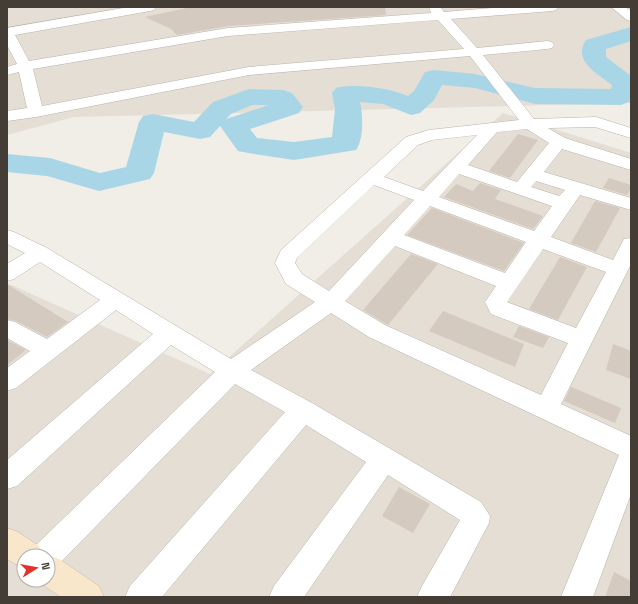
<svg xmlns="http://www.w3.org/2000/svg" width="638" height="604" viewBox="0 0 638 604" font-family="'Space Grotesk',sans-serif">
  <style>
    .residential { fill: #e4ded5; fill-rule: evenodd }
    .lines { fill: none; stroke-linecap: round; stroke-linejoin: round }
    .river { fill: #a9d6e7; fill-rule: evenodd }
    .building { fill: #d4cac0 }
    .street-casing { stroke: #bbb3aa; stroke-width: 1 }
    .secondary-casing { stroke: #ccb99b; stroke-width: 1 }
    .street { fill: #fff; fill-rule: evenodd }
    .secondary { fill: #f8e7ca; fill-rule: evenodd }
  </style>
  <rect width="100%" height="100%" fill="#f1ede7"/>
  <path class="residential" d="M7,7H631V103L74,117L7,135Z
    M503,113L631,153V597H7V283L210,374ZM24,556H48V580H24Z"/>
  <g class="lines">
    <path class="river" d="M631,27V41L606,49V57L631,76V101L621,105L535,104L475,88L442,85L434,100L420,113L411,115L383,104L360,102C363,115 364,139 356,150L294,160L248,153L238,151L220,126L210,137L200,139L164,132L154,173L150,179L99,191L47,176L7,172V154L50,158L100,173L126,167L139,122L143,116L153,114L194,122L213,102L249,89L283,90L292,93L303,107L299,113L250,129L257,138L294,142L332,137L335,109L332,93L336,88C356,83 389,88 408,96L414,91L425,72L434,70L475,74L535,88L611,89L612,85C598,74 572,61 586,40ZM252,105H269L226,119L231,114Z"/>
  </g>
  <path class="building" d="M191,7H385L386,15L228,26L177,35L171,29L145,17Z
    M518,134L538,140L510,178L489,171Z
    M609,178L631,185V189L627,195L603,188Z
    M480,183L501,190L495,199L543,216L533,229L444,197L456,184L473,191Z
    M595,201L620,208L596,252L571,243Z
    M432,208L524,243L504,271L407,235Z
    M411,254L438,264L388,325L363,310Z
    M560,257L587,267L558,320L529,309Z
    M7,284L68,322L47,337L16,321L7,319Z
    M443,311L524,344L515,367L429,331Z
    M519,326L549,337L543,348L513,337Z
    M7,340L26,350L7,365Z
    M613,344L631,351V379L606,370Z
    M571,387L621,408L615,423L564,401Z
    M399,487L430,504L413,533L382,516Z
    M614,572L631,581V597H605Z"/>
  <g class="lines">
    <g class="street-casing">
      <path id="street" d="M129,7H156L154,10L150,11L15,35L29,61L228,28L431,13L429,7H440L444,12L504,7H558L556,10L552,11L451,19L477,48L547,41L552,42L554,45L552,48L547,49L483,55L534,119L596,117L631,128V138L595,127L548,128L565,138L631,159V170L562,149L544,172L631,198V210L580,195L551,237L613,260L624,239L631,238V264L561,404L631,436V494L593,597H561L619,455L369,337L331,313L251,370L312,403L481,502L490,516L489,523L450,597H417L422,586L460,520L388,475L304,597H269L274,586L366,462L306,425L162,597H125L130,586L285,412L235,384L57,566L48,570V556H31L35,546L215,372L171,345L17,486L7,489V460L153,334L116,310L16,388L7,391V368L30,351L7,338V320L15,322L47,339L100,300L40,262L14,279L7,281V264L25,253L7,244V230L14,232L47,248L231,359L315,302L286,284L275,263L281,250L406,137L429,130L519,120L470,56L249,75L36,117L7,121V111L27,108L19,72L7,75V67L17,64L7,45V28ZM438,20L464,49L249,67L42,106L33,69L228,36ZM527,129L549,143L517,182L468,165L497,132ZM477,135L423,191L384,177L418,145L432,140ZM459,174L552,206L534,231L439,197ZM536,181L565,190L559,196L531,187ZM374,185L414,200L329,291L302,274L295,263L297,258ZM430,206L526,242L505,273L404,235ZM395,246L496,286L485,302L491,314L568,343L541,395L385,325L345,301ZM543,249L606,272L576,328L507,302Z
        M611,7H625L631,11V21L627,20Z"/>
    </g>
    <g class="secondary-casing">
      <path id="secondary" d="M7,528L18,532L39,546L43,556H24V569L7,559Z
        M48,555L59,559L99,586L104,597H61L37,581L48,580V556H46Z"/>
    </g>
    <use href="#street" class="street"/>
    <use href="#secondary" class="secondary"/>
  </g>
  <rect width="638" height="604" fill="none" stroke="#433d36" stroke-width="16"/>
  <g transform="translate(36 568) rotate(79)"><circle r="19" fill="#ffffff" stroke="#b4b1af"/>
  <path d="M0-3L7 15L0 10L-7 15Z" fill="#e1322e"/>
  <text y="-6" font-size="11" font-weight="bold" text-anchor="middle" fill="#433d36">N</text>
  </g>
</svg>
